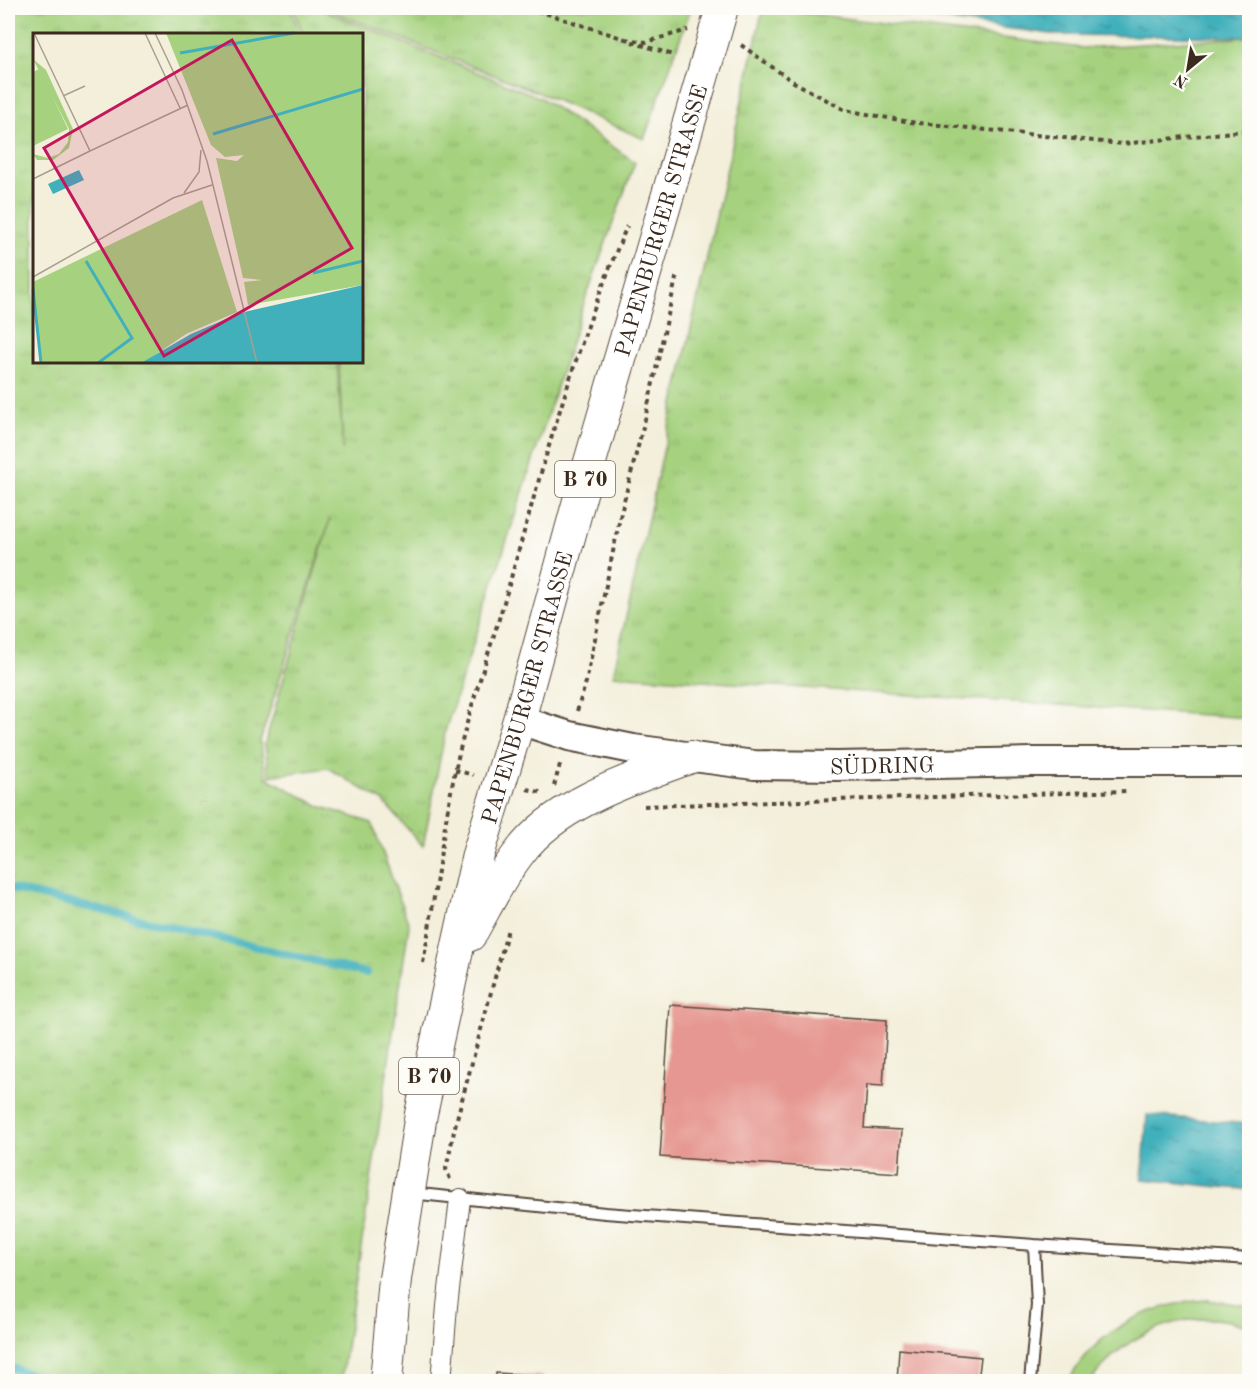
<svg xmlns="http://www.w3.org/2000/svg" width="1257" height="1389" viewBox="0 0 1257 1389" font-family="'Old Standard TT',serif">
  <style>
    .grass { fill: url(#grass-tufts); stroke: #707e4e; stroke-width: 1.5 }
    .pitch { fill: #a6d27f; stroke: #707e4e; stroke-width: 1.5 }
    .water { fill: url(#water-ripples); stroke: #3e6d6c; stroke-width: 1.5 }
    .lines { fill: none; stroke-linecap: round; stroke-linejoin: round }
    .stream { stroke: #41b0bb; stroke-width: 8 }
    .building { fill: #e69791 }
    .lane-casing { stroke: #57483a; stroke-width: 14 }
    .street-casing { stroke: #57483a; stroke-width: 22 }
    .secondary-casing { stroke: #57483a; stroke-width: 32 }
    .primary-casing { stroke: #57483a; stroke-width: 34 }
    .path { stroke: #57483a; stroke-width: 4; stroke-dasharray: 4.5 4.5; stroke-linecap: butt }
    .lane { stroke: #fff; stroke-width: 10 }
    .street { stroke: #fff; stroke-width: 20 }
    .secondary { stroke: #fff; stroke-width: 28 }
    .primary { stroke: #fff; stroke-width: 32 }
    .primary-bridge-casing { stroke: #57483a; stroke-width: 34; stroke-linecap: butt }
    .primary-bridge { stroke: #fff; stroke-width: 32 }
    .labels { text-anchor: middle; stroke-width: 4.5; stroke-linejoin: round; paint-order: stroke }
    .shield { fill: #fdfcf7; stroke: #75695f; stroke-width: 1.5 }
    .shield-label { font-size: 21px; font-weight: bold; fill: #3b2a1e }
    .street-label { font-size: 22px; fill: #3b2a1e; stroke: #fdfcf7 }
    .inset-river { fill: none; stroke: #41b0bb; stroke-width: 3 }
    .inset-road { fill: none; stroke: #a9a08f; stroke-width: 1.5 }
    .view { fill: #c2185b; fill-opacity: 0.15; stroke: #c2185b; stroke-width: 3 }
    .inset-edge { fill: none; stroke: #3b2a1e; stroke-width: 3 }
  </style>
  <defs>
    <pattern id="grass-tufts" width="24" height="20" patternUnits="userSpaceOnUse" patternTransform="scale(1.5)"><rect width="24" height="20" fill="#a6d27f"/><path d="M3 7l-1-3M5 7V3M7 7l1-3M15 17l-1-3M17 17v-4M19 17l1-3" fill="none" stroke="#90b46d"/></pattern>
    <pattern id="water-ripples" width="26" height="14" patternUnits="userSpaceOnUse" patternTransform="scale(1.5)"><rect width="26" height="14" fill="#41b0bb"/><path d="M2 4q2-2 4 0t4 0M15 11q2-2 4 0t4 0" fill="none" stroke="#388f97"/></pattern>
  </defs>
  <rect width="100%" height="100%" fill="#fdfcf7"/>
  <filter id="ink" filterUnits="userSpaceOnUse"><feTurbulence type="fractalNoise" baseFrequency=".0167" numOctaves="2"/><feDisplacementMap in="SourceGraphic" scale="12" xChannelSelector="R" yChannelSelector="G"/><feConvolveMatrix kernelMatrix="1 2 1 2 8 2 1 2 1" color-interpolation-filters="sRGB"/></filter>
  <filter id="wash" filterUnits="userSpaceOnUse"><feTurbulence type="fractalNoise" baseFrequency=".008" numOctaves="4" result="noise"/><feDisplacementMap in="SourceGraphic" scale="24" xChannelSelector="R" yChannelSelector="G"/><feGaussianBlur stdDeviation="1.35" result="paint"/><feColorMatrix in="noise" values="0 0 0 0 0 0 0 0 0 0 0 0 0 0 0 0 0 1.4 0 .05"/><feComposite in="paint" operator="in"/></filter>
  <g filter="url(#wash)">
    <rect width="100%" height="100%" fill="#f3efdb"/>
    <path class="grass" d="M8,8H290L300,34H34V362H337L343,450L339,362H362V34H303L293,8H318L541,98L635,162L585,300L446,728L423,846L383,801L328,768L269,776L265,743L330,519L260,741L266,777L319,806L372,823L409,925L341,1381H8Z
      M324,8H679L690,11L644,139L542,94Z
      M763,8L1082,48L1249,37V718L613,675Z"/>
    <path class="pitch" d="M1208,1300L1249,1306V1327C1191,1304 1125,1332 1091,1381H1068C1099,1328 1148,1304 1208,1300Z"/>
    <path class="water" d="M850,8H1249V37L1059,35Z
      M1147,1115L1249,1124V1190L1142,1179Z"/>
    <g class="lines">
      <path class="stream" d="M8,888L366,973
        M8,1366L51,1382"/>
    </g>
    <g id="blocks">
      <path class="building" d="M670,1005L887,1020L883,1086L867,1085L864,1128L902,1130L899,1173L660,1157Z
        M899,1349L981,1357L978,1382H897Z
        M496,1373L543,1376L542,1382H496Z"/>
    </g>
  </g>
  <g filter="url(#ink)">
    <use href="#blocks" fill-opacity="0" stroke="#57483a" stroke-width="1.5"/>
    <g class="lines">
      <g class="lane-casing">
        <path id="lane" d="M410,1193L605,1213L1034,1245L1037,1305L1030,1382
          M1034,1245L1250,1259"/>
      </g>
      <g class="street-casing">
        <path id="street" d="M441,1382L447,1306L460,1199"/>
      </g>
      <g class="secondary-casing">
        <g id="secondary">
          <path id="s1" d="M519,720L569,736L633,749L754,765L837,766L1032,762H1250"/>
        </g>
      </g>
      <g class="primary-casing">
        <g id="primary">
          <path d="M470,935C486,907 500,877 520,852C557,802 635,778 691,757"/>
          <path id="s2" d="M386,1382L395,1279L421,1114L478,855L519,720L583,486L706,64"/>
        </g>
      </g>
      <path class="path" d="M529,8L625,39
        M625,39L646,42L688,30
        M632,42L673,55
        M741,45L792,81L845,110L910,122L1122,144L1250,130
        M577,711L586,682L621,513L645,419L677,274
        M455,770L473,775
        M554,786L561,761
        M527,789L543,793
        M644,806L1128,791
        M423,963C435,899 442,834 455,771C468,710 490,651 507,592C542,468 576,344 627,226
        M450,1179L446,1169L456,1122L508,929"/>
      <use href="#lane" class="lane"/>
      <use href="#street" class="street"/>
      <use href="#secondary" class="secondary"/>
      <use href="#primary" class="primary"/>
      <g class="primary-bridge-casing">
        <path id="primary-bridge" d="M706,64L722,8"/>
      </g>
      <use href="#primary-bridge" class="primary-bridge"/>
    </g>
  </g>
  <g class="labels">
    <g class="shield">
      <rect x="555" y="461" width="60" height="36" rx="4.5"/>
      <rect x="399" y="1058" width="60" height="36" rx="4.5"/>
    </g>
    <g class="shield-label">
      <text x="585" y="486">B 70</text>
      <text x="429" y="1083">B 70</text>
    </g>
    <g class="street-label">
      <text dy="8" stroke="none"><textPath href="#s2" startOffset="1196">PAPENBURGER STRASSE</textPath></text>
      <text dy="8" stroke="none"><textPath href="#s2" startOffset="710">PAPENBURGER STRASSE</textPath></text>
      <text dy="8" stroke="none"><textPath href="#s1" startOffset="368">SÜDRING</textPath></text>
    </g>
  </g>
  <g transform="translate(33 33)">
    <rect width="330" height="330" fill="#f3efdb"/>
    <path d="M133,0H330V252L215,272L211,249L229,247L210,245L183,125L204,128L211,122L192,124L178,112ZM169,167L204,279L153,301L110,330H8L0,249Z" fill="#a6d27f"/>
    <path d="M0,26L13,37L40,96L36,115L20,127H4L0,121L15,125L26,121L35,109L36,96ZM6,36L35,96L0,113V39Z" fill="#a6d27f"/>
    <path d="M46,137L51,147L20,161L15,151ZM330,252V330H108L158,301L207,280Z" fill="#41b0bb"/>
    <path class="inset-river" d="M147,20L261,0M180,101L330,56M53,228L99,305L65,330M280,240L330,228M0,256L8,330"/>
    <path class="inset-road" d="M1,0L57,118L155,72M112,0L147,75M122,0L149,57L174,128L224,330M30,63L52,53M0,146L57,118M151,160L166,139L168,117M0,244L140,165L179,152"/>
    <path class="view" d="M199,7L319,215L131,323L11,115Z"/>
    <rect width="330" height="330" class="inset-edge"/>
  </g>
  <rect width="1257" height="1389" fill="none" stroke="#fdfcf7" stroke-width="30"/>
  <g transform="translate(1188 69) rotate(210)" stroke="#fdfcf7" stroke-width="4.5" paint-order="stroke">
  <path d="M0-4.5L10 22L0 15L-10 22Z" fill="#3b2a1e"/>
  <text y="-9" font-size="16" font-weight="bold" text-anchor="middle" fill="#3b2a1e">N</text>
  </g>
</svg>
